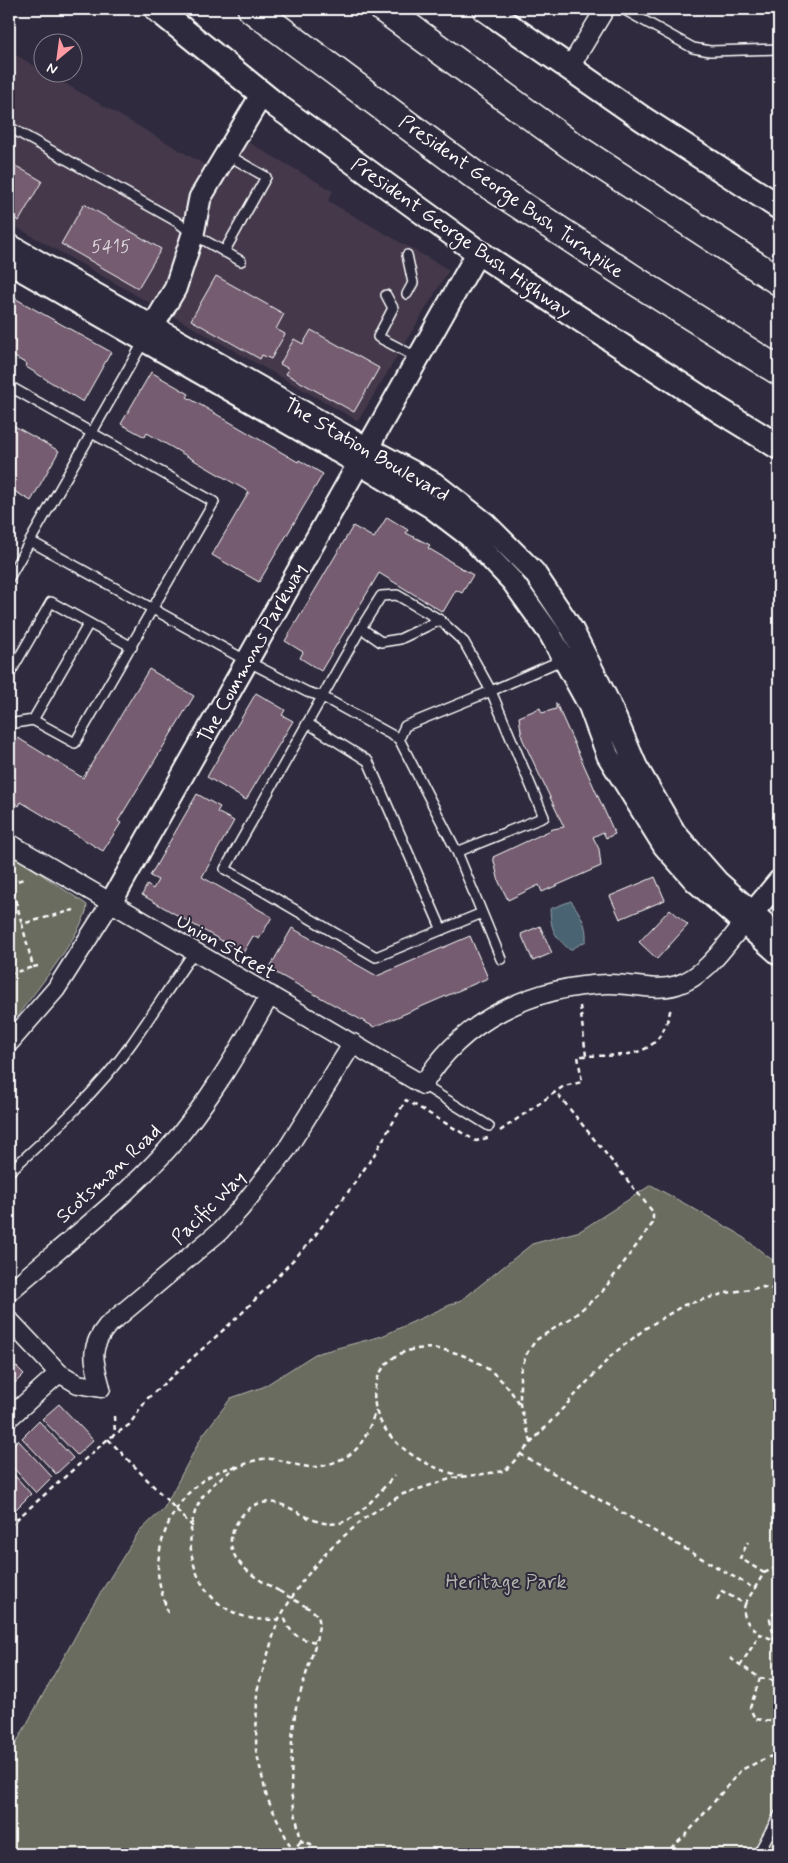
<svg xmlns="http://www.w3.org/2000/svg" width="788" height="1863" viewBox="0 0 788 1863" font-family="Mynerve,sans-serif">
  <style>
    .built { fill: #44394c }
    .green { fill: #696c5e; stroke: #b4b6ae }
    .water { fill: #4a6372; stroke: #92a1aa }
    .building { fill: #745c6f; stroke: #fff }
    .lines { fill: none; stroke-linecap: round; stroke-linejoin: round }
    .service-casing { stroke: #fff; stroke-width: 12 }
    .minor-casing { stroke: #fff; stroke-width: 21 }
    .tertiary-casing { stroke: #fff; stroke-width: 25 }
    .secondary-casing { stroke: #fff; stroke-width: 28 }
    .motorway-casing { stroke: #fff; stroke-width: 31 }
    .path { stroke: #fff; stroke-width: 2.5; stroke-dasharray: 5 4; stroke-linecap: butt }
    .service { stroke: #2f2a3d; stroke-width: 9 }
    .minor { stroke: #2f2a3d; stroke-width: 18 }
    .tertiary { stroke: #2f2a3d; stroke-width: 21 }
    .secondary { stroke: #2f2a3d; stroke-width: 24 }
    .motorway { stroke: #2f2a3d; stroke-width: 28 }
    .path-bridge { stroke: #fff; stroke-width: 2.5; stroke-dasharray: 5 4; stroke-linecap: butt }
    .labels { text-anchor: middle; stroke-width: 4; stroke-linejoin: round; paint-order: stroke }
    .number-label { font-size: 18px; fill: #dcd6db }
    .street-label { font-size: 20px; fill: #fff; stroke: #2f2a3d }
    .park-label { font-size: 20px; fill: #b4b6ae; stroke: #2f2a3d }
  </style>
  <rect width="100%" height="100%" fill="#2f2a3d"/>
  <filter id="ink" filterUnits="userSpaceOnUse"><feTurbulence type="fractalNoise" baseFrequency=".02" numOctaves="2"/><feDisplacementMap in="SourceGraphic" scale="10" xChannelSelector="R" yChannelSelector="G"/><feConvolveMatrix kernelMatrix="1 2 1 2 8 2 1 2 1" color-interpolation-filters="sRGB"/></filter>
  <g filter="url(#ink)">
    <path class="built" d="M9,51L207,166L227,130L333,191L328,201L449,270L358,421L9,223Z"/>
    <path class="green" d="M9,853L83,902L87,905C89,925 25,1007 9,1025Z
      M651,1185L736,1232L779,1265V1854H9V1756L91,1608L138,1533L164,1508L202,1436L231,1398L263,1387L315,1354L382,1336L463,1299L532,1244L580,1231Z"/>
    <path class="water" d="M571,901C581,915 587,924 586,941L570,950C554,936 551,930 550,909Z"/>
    <path class="building" d="M9,162L42,181L19,221L9,215Z
      M84,204L161,249L138,288L61,244Z
      M216,276L284,314L276,329L285,334L271,359L262,355L260,359L191,320Z
      M9,295L111,352L83,402L26,367L27,364L9,354Z
      M311,330L379,368L354,412L286,374L289,369L280,364L294,339L303,344Z
      M151,372L189,394L187,397L298,462L299,460L323,474L259,582L212,555L249,492L147,433L145,437L121,424Z
      M9,423L59,451L31,501L9,488Z
      M387,517L408,530L406,533L430,545L428,548L473,575L462,593L456,590L443,612L379,573L321,671L300,658L303,652L285,641L353,526L374,538Z
      M149,669L194,696L118,821L121,823L103,851L21,802L19,806L9,799V754L18,738L83,778Z
      M256,693L285,710L282,715L293,721L246,800L207,777Z
      M556,703L615,834L606,838L603,832L593,837L599,849L601,866L542,892L539,885L508,900L499,882L493,857L553,829L564,827L522,738L519,717L540,708L542,713L556,709Z
      M197,794L220,807L217,812L234,821L202,877L272,917L259,939L253,936L243,953L142,895L147,885L153,889L158,880L150,876Z
      M655,877L665,900L620,919L610,896Z
      M670,909L688,925L657,959L639,942Z
      M540,926L552,953L533,961L521,934Z
      M292,928L377,976L470,936L488,978L374,1027L269,969Z
      M9,1359L24,1374L9,1389Z
      M59,1404L93,1440L77,1455L42,1419Z
      M39,1421L73,1458L56,1474L22,1438Z
      M18,1440L52,1477L36,1493L9,1463V1449Z
      M9,1469L31,1494L14,1511L9,1505Z"/>
    <g class="lines">
      <g class="service-casing">
        <path id="service" d="M623,9L693,48L710,51L779,49
          M9,127L176,221L193,234L241,261
          M224,252L266,177L226,154
          M407,294L413,283L407,255
          M386,295L393,308L378,337L418,358
          M9,386L214,502L75,743L33,720L9,724
          M30,541L247,661L307,692L321,696L399,739L457,852L544,817L491,691L564,659
          M9,578L144,341
          M361,628L381,642L400,639L440,620
          M9,675L51,602L132,647
          M33,720L89,623
          M307,723L368,761L442,930
          M399,739L405,726L491,691L464,642L440,620L397,595L381,596L361,628L225,869L376,957L482,913
          M457,852L501,959
          M423,1085L489,1126
          M9,1172C52,1133 98,1091 132,1043C153,1013 173,982 194,952
          M758,1854L779,1815"/>
      </g>
      <g class="minor-casing">
        <path id="minor" d="M570,67L605,9
          M9,843L423,1085C461,1020 534,986 608,984C630,983 655,992 677,985C706,976 724,947 743,924
          M9,1043L56,989L110,904
          M9,1292C62,1246 120,1202 167,1150C209,1103 239,1050 270,995
          M9,1320L59,1373L78,1384L101,1388C94,1361 88,1349 107,1326L220,1231L240,1209L287,1149L353,1043
          M9,1418L59,1373"/>
      </g>
      <g class="tertiary-casing">
        <path id="tertiary" d="M9,245L349,438L434,483L485,523L534,572L572,629L608,701L636,766L675,833L717,881L779,936
          M9,263L373,472L431,507L469,536L512,581L550,634L589,705L608,756L664,846L695,881L779,954
          M146,338L175,289L193,234L200,198L262,94
          M110,904L478,252
          M744,923L779,881"/>
      </g>
      <g class="secondary-casing">
        <path id="secondary" d="M157,9L277,106L478,252L719,410L779,447
          M485,9L643,119L779,207"/>
      </g>
      <g class="motorway-casing">
        <path id="motorway" d="M252,9L473,174L639,283L779,371
          M384,9L571,145L779,281"/>
      </g>
      <path class="path" d="M9,883L24,879
        M11,883L22,924
        M38,966L33,967L22,924L74,910
        M9,974L33,967
        M580,1006L586,1056
        M500,1131L564,1086L582,1082L578,1056C625,1055 660,1062 671,1007
        M114,1416L115,1434
        M108,1439L193,1527
        M531,1442L520,1405V1372L527,1353L536,1340L574,1316L602,1292L653,1223V1212L556,1092
        M520,1454L755,1589
        M463,1476C430,1469 392,1449 378,1416C374,1406 373,1393 376,1383C388,1344 430,1343 462,1355C487,1365 506,1381 519,1404
        M9,1526L108,1439L129,1425L148,1398L241,1314L277,1277L310,1242L346,1195L374,1155L406,1100L476,1141L491,1137
        M764,1573L779,1566
        M279,1591C253,1577 215,1555 238,1521C243,1513 251,1505 261,1503C289,1497 309,1529 340,1523C359,1519 381,1490 394,1476
        M717,1600L722,1591L745,1604C741,1619 749,1625 760,1634
        M745,1604L764,1573L740,1558L748,1542
        M305,1606C325,1617 319,1622 316,1642
        M168,1613C164,1600 159,1586 158,1572C157,1525 191,1471 240,1466
        M775,1641L770,1619L774,1613L779,1611
        M730,1658L760,1678L779,1681
        M740,1666L760,1634L779,1642
        M760,1678L750,1708L755,1719L779,1722
        M294,1854L267,1798L256,1750L257,1691L278,1620L301,1583L328,1550L366,1517L403,1494L453,1478L505,1471L613,1354L646,1328L684,1305L726,1293L763,1287L779,1290
        M295,1854L296,1847L301,1841
        M314,1854L311,1844L301,1841L291,1793L292,1738L296,1707L316,1642C300,1639 291,1636 285,1619C262,1621 244,1620 224,1607C191,1586 181,1535 200,1501C211,1481 235,1466 257,1460C275,1455 292,1466 310,1467C322,1468 339,1461 349,1455C364,1446 370,1425 376,1410
        M664,1854L685,1836L741,1770L769,1757L779,1755"/>
      <use href="#service" class="service"/>
      <use href="#minor" class="minor"/>
      <use href="#tertiary" class="tertiary"/>
      <use href="#secondary" class="secondary"/>
      <use href="#motorway" class="motorway"/>
      <path class="path-bridge" d="M279,1591L305,1606"/>
    </g>
  </g>
  <g class="labels">
    <g class="number-label">
      <text x="111" y="252">5415</text>
    </g>
    <g class="street-label">
      <text transform="translate(512 196) rotate(35)" y="7">President George Bush Turnpike</text>
      <text transform="translate(462 237) rotate(35)" y="7">President George Bush Highway</text>
      <text transform="translate(367 449) rotate(30)" y="7">The Station Boulevard</text>
      <text transform="translate(251 653) rotate(-61)" y="7">The Commons Parkway</text>
      <text transform="translate(226 946) rotate(30)" y="7">Union Street</text>
      <text transform="translate(108 1173) rotate(-43)" y="7">Scotsman Road</text>
      <text transform="translate(208 1207) rotate(-45)" y="7">Pacific Way</text>
    </g>
    <g class="park-label">
      <text x="506" y="1588">Heritage Park</text>
    </g>
  </g>
  <rect width="788" height="1863" fill="none" stroke="#2f2a3d" stroke-width="30"/>
  <rect x="15" y="15" width="758" height="1833" fill="none" stroke="#fff" stroke-width="2" filter="url(#ink)"/>
  <g transform="translate(58 58) rotate(209)"><circle r="24" fill="#2f2a3d" stroke="#827f8b"/>
  <path d="M0-4L9 19L0 12L-9 19Z" fill="#ff9aa2"/>
  <text y="-8" font-size="14" font-weight="bold" text-anchor="middle" fill="#ffffff">N</text>
  </g>
</svg>
